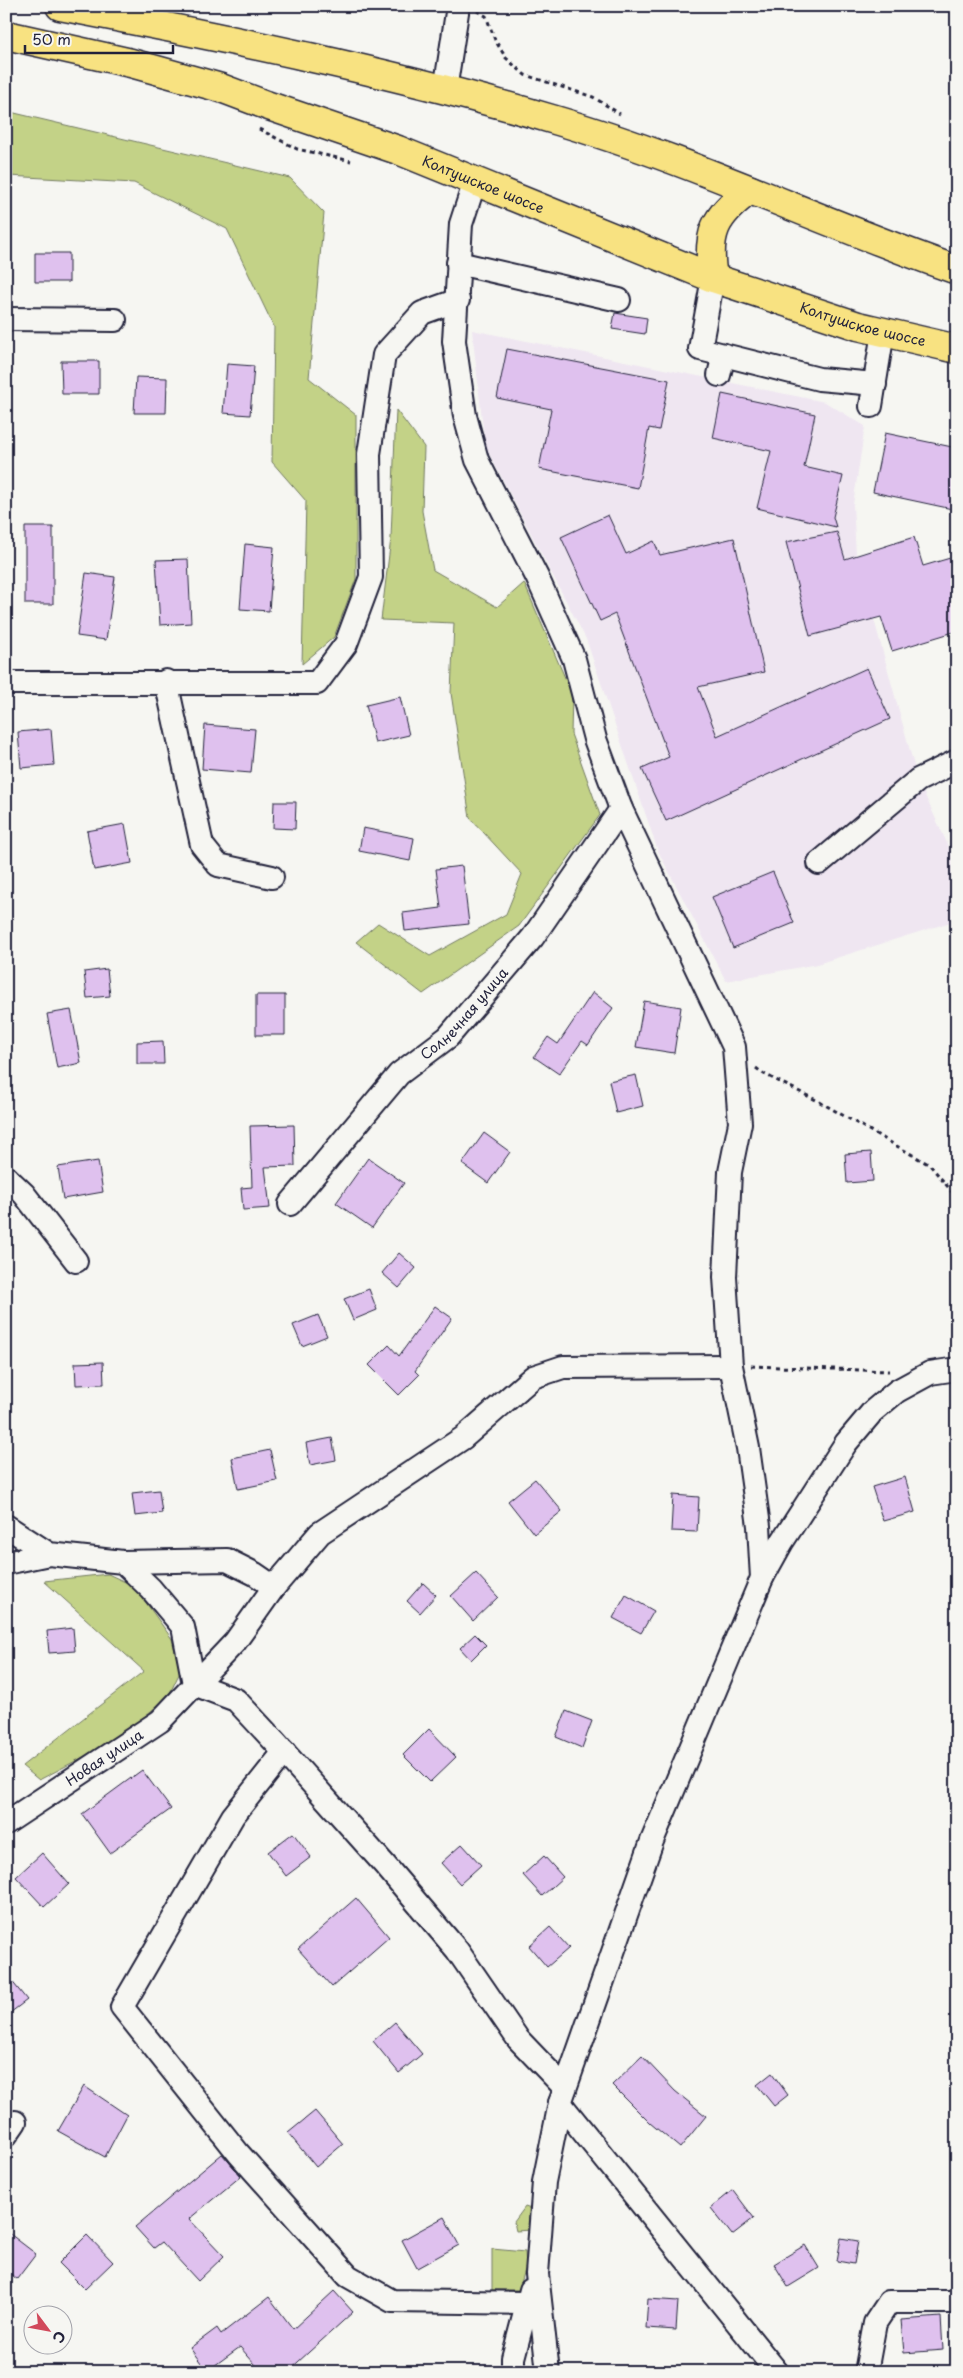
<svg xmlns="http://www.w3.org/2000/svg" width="963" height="2378" viewBox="0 0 963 2378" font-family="'Playpen Sans',sans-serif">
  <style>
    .built { fill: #efe6f1 }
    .green { fill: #c3d287; stroke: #727a61 }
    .building { fill: #dfc1ee; stroke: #22223b }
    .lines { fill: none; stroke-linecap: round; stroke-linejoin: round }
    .minor-casing { stroke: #22223b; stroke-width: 26 }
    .major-casing { stroke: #22223b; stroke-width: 31 }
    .path { stroke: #22223b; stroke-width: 3; stroke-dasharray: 4 4; stroke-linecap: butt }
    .minor { stroke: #f6f6f2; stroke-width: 22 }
    .major { stroke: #f8e281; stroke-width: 28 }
    .labels { text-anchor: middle; stroke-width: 4; stroke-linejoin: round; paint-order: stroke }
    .street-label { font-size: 14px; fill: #22223b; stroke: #f6f6f2 }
  </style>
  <rect width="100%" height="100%" fill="#f6f6f2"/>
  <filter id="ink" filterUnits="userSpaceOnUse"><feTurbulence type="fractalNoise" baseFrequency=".02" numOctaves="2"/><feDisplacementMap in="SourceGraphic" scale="10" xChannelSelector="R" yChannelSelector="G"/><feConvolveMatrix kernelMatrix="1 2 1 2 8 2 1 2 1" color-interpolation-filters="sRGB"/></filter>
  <g filter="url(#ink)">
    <path class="built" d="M472,330L825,402L865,426L853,505L856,554L918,780L957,865V920L817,964L726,981L658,851L586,639L485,446Z"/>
    <path class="green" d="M6,111L290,178L324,213L309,378L356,415V579L334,637L302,664L306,501L272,462L274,327L227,229L134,183L8,176Z
      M396,410L424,447L422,511L433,570L497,607L524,583L572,694L571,734L600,815L519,926L423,994L356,942L378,923L430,956L506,914L522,874L470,818L451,693L454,623L381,620L391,538Z
      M108,1574L134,1586L172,1639L180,1672L168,1697L116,1740L39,1780L22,1766L144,1671L44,1581Z
      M525,2207L531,2209L530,2230L516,2231L514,2222Z
      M492,2249L525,2252L526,2266L519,2290H492Z"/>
    <path class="building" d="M35,253H69V282H35Z
      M615,313L647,318L645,334L612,329Z
      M507,349L669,380L659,430L649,428L638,488L539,469L551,409L497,398Z
      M61,361H99V394H62Z
      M227,364L254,366L250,415L223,413Z
      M136,377L167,378L166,413H134Z
      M722,394L815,414L804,467L843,476L833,517L836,527L757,508L771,451L713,438Z
      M885,433L957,448V510L873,492Z
      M608,515L626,554L654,541L660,555L734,538L764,672L698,687L717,736L867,668L890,719L666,821L642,769L669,757L615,614L600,621L561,537Z
      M25,527H53V604H25Z
      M837,532L845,559L914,537L923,566L957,556V631L892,651L881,617L810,636L786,542Z
      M245,544L274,547L269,611L240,609Z
      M188,559L191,623L160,625L156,560Z
      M86,573L115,577L106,640L77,636Z
      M400,697L409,735L375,743L366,705Z
      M205,725L255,729L251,773L202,769Z
      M51,729L54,765L21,768L18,732Z
      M274,802H296L295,829L273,828Z
      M125,824L132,863L94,870L87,831Z
      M363,828L414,838L410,861L359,851Z
      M462,866L469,924L405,931L403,913L441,908L436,869Z
      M773,872L794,923L733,948L712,897Z
      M107,969L110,996L87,998L84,972Z
      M593,992L613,1008L588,1045L582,1041L559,1074L534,1057L548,1037L558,1044Z
      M256,995H285V1035H256Z
      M644,1001L681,1007L674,1053L636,1047Z
      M71,1010L81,1063L57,1068L47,1014Z
      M163,1041L164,1064H137V1042Z
      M636,1075L643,1106L616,1113L609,1081Z
      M294,1125L295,1166L265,1167L270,1208L243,1210L241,1188L252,1187L250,1126Z
      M484,1133L510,1152L488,1183L462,1164Z
      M871,1152L873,1181L847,1183L845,1154Z
      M368,1158L404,1183L372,1228L336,1203Z
      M98,1161L103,1192L63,1199L58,1167Z
      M399,1253L416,1268L399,1288L382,1273Z
      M369,1289L377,1310L353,1320L344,1299Z
      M435,1306L452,1318L415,1371L419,1375L399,1395L369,1365L389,1345L399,1356Z
      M318,1315L327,1336L302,1346L293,1325Z
      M103,1362L104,1384L76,1385L75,1363Z
      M332,1438L336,1460L310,1465L306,1443Z
      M270,1450L277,1481L238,1489L232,1458Z
      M905,1477L915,1512L883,1521L872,1487Z
      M535,1479L562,1511L534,1534L508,1501Z
      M159,1490L162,1513L135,1516L132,1493Z
      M673,1495L699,1497L697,1532L671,1531Z
      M476,1573L498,1597L473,1621L451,1596Z
      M423,1583L436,1595L420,1613L407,1601Z
      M626,1595L654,1611L641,1633L613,1618Z
      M73,1628L75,1651L49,1653L47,1631Z
      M475,1634L486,1645L471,1660L460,1648Z
      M566,1711L592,1721L582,1748L556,1737Z
      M429,1729L456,1757L430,1782L403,1755Z
      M142,1770L171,1809L110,1853L82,1814Z
      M293,1833L311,1857L286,1876L268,1852Z
      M462,1844L481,1865L460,1884L441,1863Z
      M42,1853L69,1884L44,1907L16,1877Z
      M544,1856L563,1877L542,1896L523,1875Z
      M356,1898L389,1937L332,1987L298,1949Z
      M550,1927L569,1948L547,1967L529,1946Z
      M6,1974L27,2000L6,2016Z
      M395,2022L422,2054L399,2073L373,2041Z
      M642,2056L675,2091L706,2116L680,2148L650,2123L612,2085Z
      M772,2073L788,2095L774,2106L757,2085Z
      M84,2086L127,2115L105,2157L58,2131Z
      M315,2111L343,2144L316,2167L288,2133Z
      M222,2154L241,2176L189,2219L224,2256L198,2281L162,2242L154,2248L135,2227Z
      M733,2190L754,2218L732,2235L711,2208Z
      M444,2217L459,2245L417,2268L402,2240Z
      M6,2231L36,2254L17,2279L6,2271Z
      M87,2235L113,2262L85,2289L59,2263Z
      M841,2238L858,2241L854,2264L837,2261Z
      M805,2245L819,2268L788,2287L774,2264Z
      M334,2291L353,2312L287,2372H262L240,2347L207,2371L190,2348L217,2328L221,2334L269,2297L293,2329Z
      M648,2299L678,2301L676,2330L646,2328Z
      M941,2317L943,2350L904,2353L901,2320Z"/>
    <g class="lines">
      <g class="minor-casing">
        <g id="minor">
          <path d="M445,90L458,6"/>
          <path d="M475,181L461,224L454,341L465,416L477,460L537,577L574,659L595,739L621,809L734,1047L740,1123L730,1172L725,1277L731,1366L748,1448L759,1526L762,1578"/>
          <path d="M458,263L619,300"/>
          <path d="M713,278L700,349L819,379L875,384"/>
          <path d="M6,319L115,320"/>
          <path d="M719,375L724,355"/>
          <path d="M871,406L883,332"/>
          <path d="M166,681L202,845L218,865L272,877"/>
          <path d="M6,683H317L346,644L371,577L369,454L384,355L422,313L458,300"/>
          <path d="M819,863L918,780L957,761"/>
          <path d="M6,1177L24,1194L76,1261"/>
          <path id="s1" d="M290,1204L399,1074L448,1037L533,937L621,809"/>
          <path d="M6,1526L49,1554L123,1562L151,1589L183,1627L194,1684"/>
          <path d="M123,1562L227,1560L255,1574L274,1587"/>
          <path d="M6,1563L49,1554"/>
          <path d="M194,1684L236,1700L275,1742L384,1864L457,1950L518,2039L565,2088"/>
          <path d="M284,1752L233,1816L122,2007L239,2154L348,2276L392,2301L526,2303"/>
          <path id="s2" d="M6,1823L160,1721L235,1642L274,1587L320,1533L463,1438L533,1377L563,1367L731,1366"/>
          <path d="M560,2103L777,2372"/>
          <path d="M6,2135L15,2122"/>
          <path d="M513,2372V2358L531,2290"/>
          <path d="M548,2372L537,2274L544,2182L560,2103L652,1841L762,1578L782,1542L846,1443L873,1411L897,1391L930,1373L957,1369"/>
          <path d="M866,2372L875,2323L889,2302H957"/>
        </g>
      </g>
      <g class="major-casing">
        <g id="major">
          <path d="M60,6C226,38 393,72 555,120C692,160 822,223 957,270"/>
          <path id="s3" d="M6,35L131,63L221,88L266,105L398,150L713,278L858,326L957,349"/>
          <path d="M713,278C706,234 714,216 750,190"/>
        </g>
      </g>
      <path class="path" d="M477,11L486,16L495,40L506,58L525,75L593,97L620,114
        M259,129L297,149L351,161
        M756,1068L764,1074L818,1101L930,1165L957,1198
        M751,1366L889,1371"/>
      <use href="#minor" class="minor"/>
      <use href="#major" class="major"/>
    </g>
  </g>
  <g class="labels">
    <g class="street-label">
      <text dy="5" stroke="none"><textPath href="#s3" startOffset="501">Колтушское шоссе</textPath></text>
      <text dy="5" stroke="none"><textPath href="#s3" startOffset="906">Колтушское шоссе</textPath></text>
      <text dy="5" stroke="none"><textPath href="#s1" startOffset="259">Солнечная улица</textPath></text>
      <text dy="5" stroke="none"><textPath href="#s2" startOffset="118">Новая улица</textPath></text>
    </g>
  </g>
  <rect width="963" height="2378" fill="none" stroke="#f6f6f2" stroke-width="25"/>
  <rect x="12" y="12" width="938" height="2353" fill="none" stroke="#22223b" stroke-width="2" filter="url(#ink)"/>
  <g transform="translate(48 2330) rotate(122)"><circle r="24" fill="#f6f6f2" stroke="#a1a1a9"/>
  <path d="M0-4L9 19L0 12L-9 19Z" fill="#d1495b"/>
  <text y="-8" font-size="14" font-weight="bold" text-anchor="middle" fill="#22223b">С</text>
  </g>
  <path d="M25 45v8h148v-8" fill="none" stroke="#22223b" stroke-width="2.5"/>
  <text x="32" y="45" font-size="15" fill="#22223b" stroke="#f6f6f2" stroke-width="4" paint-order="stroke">50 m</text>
</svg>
